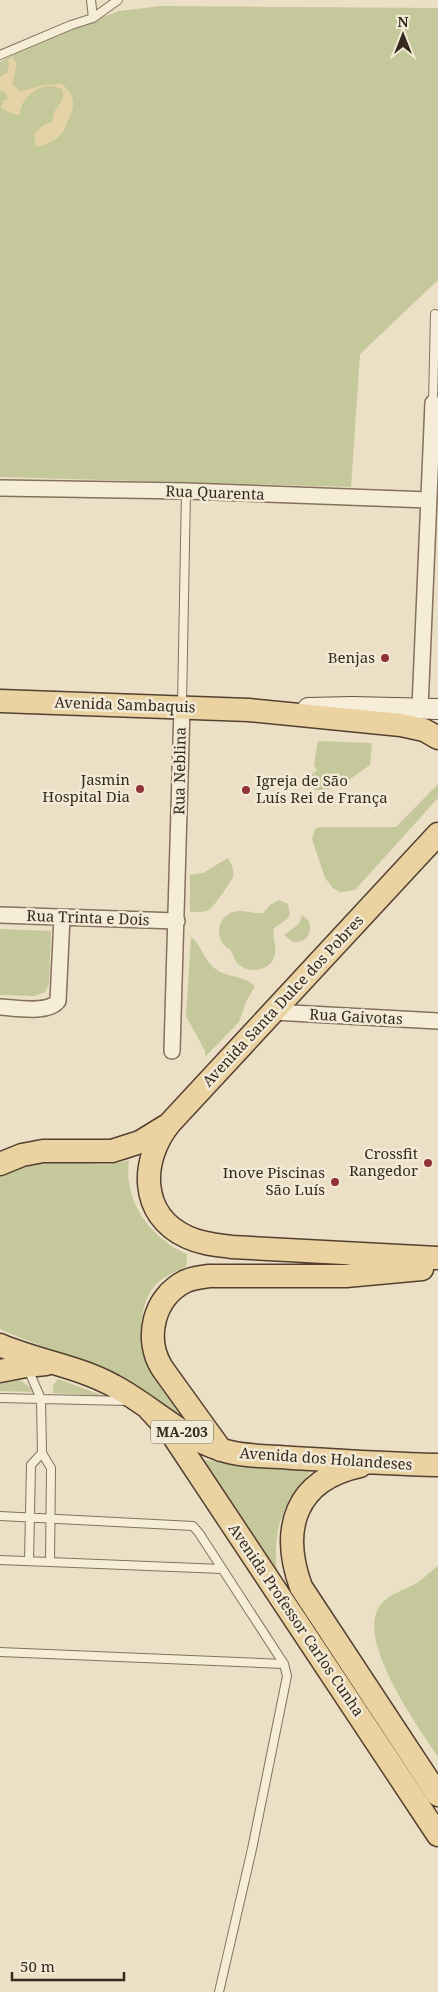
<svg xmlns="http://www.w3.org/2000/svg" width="438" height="1992" viewBox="0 0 438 1992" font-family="'Noto Serif',serif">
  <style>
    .green { fill: #c5c89b }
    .sand { fill: #e5d2a6 }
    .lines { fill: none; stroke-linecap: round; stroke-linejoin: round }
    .service-casing { stroke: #85715d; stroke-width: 10 }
    .minor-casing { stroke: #85715d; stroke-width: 18 }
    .secondary-casing { stroke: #675340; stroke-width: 22 }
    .primary-casing { stroke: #534031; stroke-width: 25 }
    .service { stroke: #f6edd9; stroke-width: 8 }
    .minor { stroke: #f6edd9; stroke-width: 15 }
    .secondary { stroke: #f6edd9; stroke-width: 20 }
    .primary { stroke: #ebd2a1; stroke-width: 22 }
    .poi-dot { fill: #903236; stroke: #f3ead5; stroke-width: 2 }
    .labels { text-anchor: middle; stroke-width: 5; stroke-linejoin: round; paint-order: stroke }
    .shield { fill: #f3ead5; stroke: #6f6456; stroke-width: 1 }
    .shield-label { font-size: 14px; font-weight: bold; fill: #362a20 }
    .street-label { font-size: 15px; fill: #362a20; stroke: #f3ead5 }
    .poi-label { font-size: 15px; fill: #362a20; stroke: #f3ead5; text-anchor: end }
  </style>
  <rect width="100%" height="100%" fill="#ebdfc6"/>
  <path class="green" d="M162,6L438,8V280L360,354L351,487L0,477V62L35,43L119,11Z
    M318,741L372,743L370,765C354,776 336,792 315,790L312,786V774L317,770L314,765Z
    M438,784V798L355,890L340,892L333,888L325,878L312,839L315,829L320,827H396Z
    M228,858C231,864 235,870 233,877C230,883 215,905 210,909C204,913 197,912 190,912V875L203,873Z
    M279,900L288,904L290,915L287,919L274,928C271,940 280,949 272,961C265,972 248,973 238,964C234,960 234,955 231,951C230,949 227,948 225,946C216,936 217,921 229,914C239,907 252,915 263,913L270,905Z
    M302,915L309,921C313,934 306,943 293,942L284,935L299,924Z
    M0,929L51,931L49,984L45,992L34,996L0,995Z
    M191,937C203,947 202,957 212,966C223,978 242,974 255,986L246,1002L239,1022L205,1057V1051L186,1016Z
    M70,1159C91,1164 108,1168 129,1160C123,1201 151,1239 187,1254L186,1267C164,1276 151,1283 144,1307C131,1354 162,1387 188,1422C168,1408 149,1392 128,1381C87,1358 42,1349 0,1329V1171L11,1164Z
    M58,1379L104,1396L53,1393V1386Z
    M20,1380L31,1388L32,1392L0,1391V1384Z
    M203,1460L312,1468C309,1477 300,1483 296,1490C276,1519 274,1542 277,1576Z
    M438,1566V1757C418,1727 361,1647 377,1611C384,1595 403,1591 417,1583C424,1578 431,1571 438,1566Z"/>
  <path class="sand" d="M12,57L17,64L12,84L20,92L43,85L62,84C77,97 75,107 67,123C65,129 61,136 56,139C51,142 46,143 42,146H36L34,134L43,125L52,122L54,112L63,99V90C47,78 20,94 20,115L14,114L1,108L3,101L8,99L4,91H0V77L7,73L9,66L8,60Z"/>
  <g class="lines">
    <g class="service-casing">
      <path id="service" d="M91,0L93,18
        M0,55L71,25L93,18L118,0
        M433,403L435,314
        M182,705L186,491
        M28,1369L41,1399L42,1453L51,1468L50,1562
        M0,1398L128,1401
        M0,1516L193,1526L199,1533L284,1664L287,1676L252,1849L219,1992
        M0,1560L222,1569
        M29,1561L31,1465L42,1453
        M0,1652L284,1664"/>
    </g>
    <g class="minor-casing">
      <path id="minor" d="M0,488L186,491L429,500
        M420,708L433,403
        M0,915L177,921
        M0,1007C16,1008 48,1014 58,1001L62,917
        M273,1012L438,1021
        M172,1051L182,707"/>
    </g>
    <g class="secondary-casing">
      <path id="secondary" d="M308,708L352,707L438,709"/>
    </g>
    <g class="primary-casing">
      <path id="primary" d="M0,701L249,710L401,725L424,730L438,738
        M438,834L170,1123C140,1160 139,1215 187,1237C202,1244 217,1245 232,1247L438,1258
        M0,1164L22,1155L43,1151H112L140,1142L166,1126
        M0,1345C37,1361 78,1366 114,1386C152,1406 180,1437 222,1450C244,1457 270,1456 293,1458C342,1461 390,1464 438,1465
        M0,1371L26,1366L46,1364
        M149,1409L172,1434L438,1835
        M221,1450L162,1368C144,1339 153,1297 186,1281C193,1278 201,1277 209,1276H346L422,1269
        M360,1466C295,1480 280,1529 301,1587L438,1795"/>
    </g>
    <use href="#service" class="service"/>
    <use href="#minor" class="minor"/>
    <use href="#secondary" class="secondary"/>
    <use href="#primary" class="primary"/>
  </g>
  <g class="poi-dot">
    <circle cx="385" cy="658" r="5"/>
    <circle cx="140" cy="789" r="5"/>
    <circle cx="246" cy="790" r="5"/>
    <circle cx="428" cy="1163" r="5"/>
    <circle cx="335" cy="1182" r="5"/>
  </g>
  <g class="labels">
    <rect class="shield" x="151" y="1420.5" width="62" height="23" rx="4"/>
    <g class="shield-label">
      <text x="182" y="1437">MA-203</text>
    </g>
    <g class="street-label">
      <text transform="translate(215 493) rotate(2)" y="5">Rua Quarenta</text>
      <text transform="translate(125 705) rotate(2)" y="5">Avenida Sambaquis</text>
      <text transform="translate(180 771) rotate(-89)" y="5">Rua Neblina</text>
      <text transform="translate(88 918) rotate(2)" y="5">Rua Trinta e Dois</text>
      <text transform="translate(283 1001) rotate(-47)" y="5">Avenida Santa Dulce dos Pobres</text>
      <text transform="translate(356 1017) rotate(3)" y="5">Rua Gaivotas</text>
      <text transform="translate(326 1459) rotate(4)" y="5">Avenida dos Holandeses</text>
      <text transform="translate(296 1620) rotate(56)" y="5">Avenida Professor Carlos Cunha</text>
    </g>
    <g class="poi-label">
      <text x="375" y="663">Benjas</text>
      <text x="130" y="785">Jasmin<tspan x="130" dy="17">Hospital Dia</tspan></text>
      <text x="256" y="786" text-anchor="start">Igreja de São<tspan x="256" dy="17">Luís Rei de França</tspan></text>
      <text x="418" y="1159">Crossfit<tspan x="418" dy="17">Rangedor</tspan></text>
      <text x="325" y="1178">Inove Piscinas<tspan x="325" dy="17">São Luís</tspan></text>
    </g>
  </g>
  <g transform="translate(403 35)" stroke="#f3ead5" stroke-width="4" paint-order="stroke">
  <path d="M0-4L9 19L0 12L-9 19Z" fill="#362a20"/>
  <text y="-8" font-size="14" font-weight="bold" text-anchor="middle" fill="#362a20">N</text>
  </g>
  <path d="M12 1972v8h112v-8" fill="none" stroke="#362a20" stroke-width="2.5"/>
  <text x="20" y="1972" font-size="15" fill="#362a20" stroke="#f3ead5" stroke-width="4" paint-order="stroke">50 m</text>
</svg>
